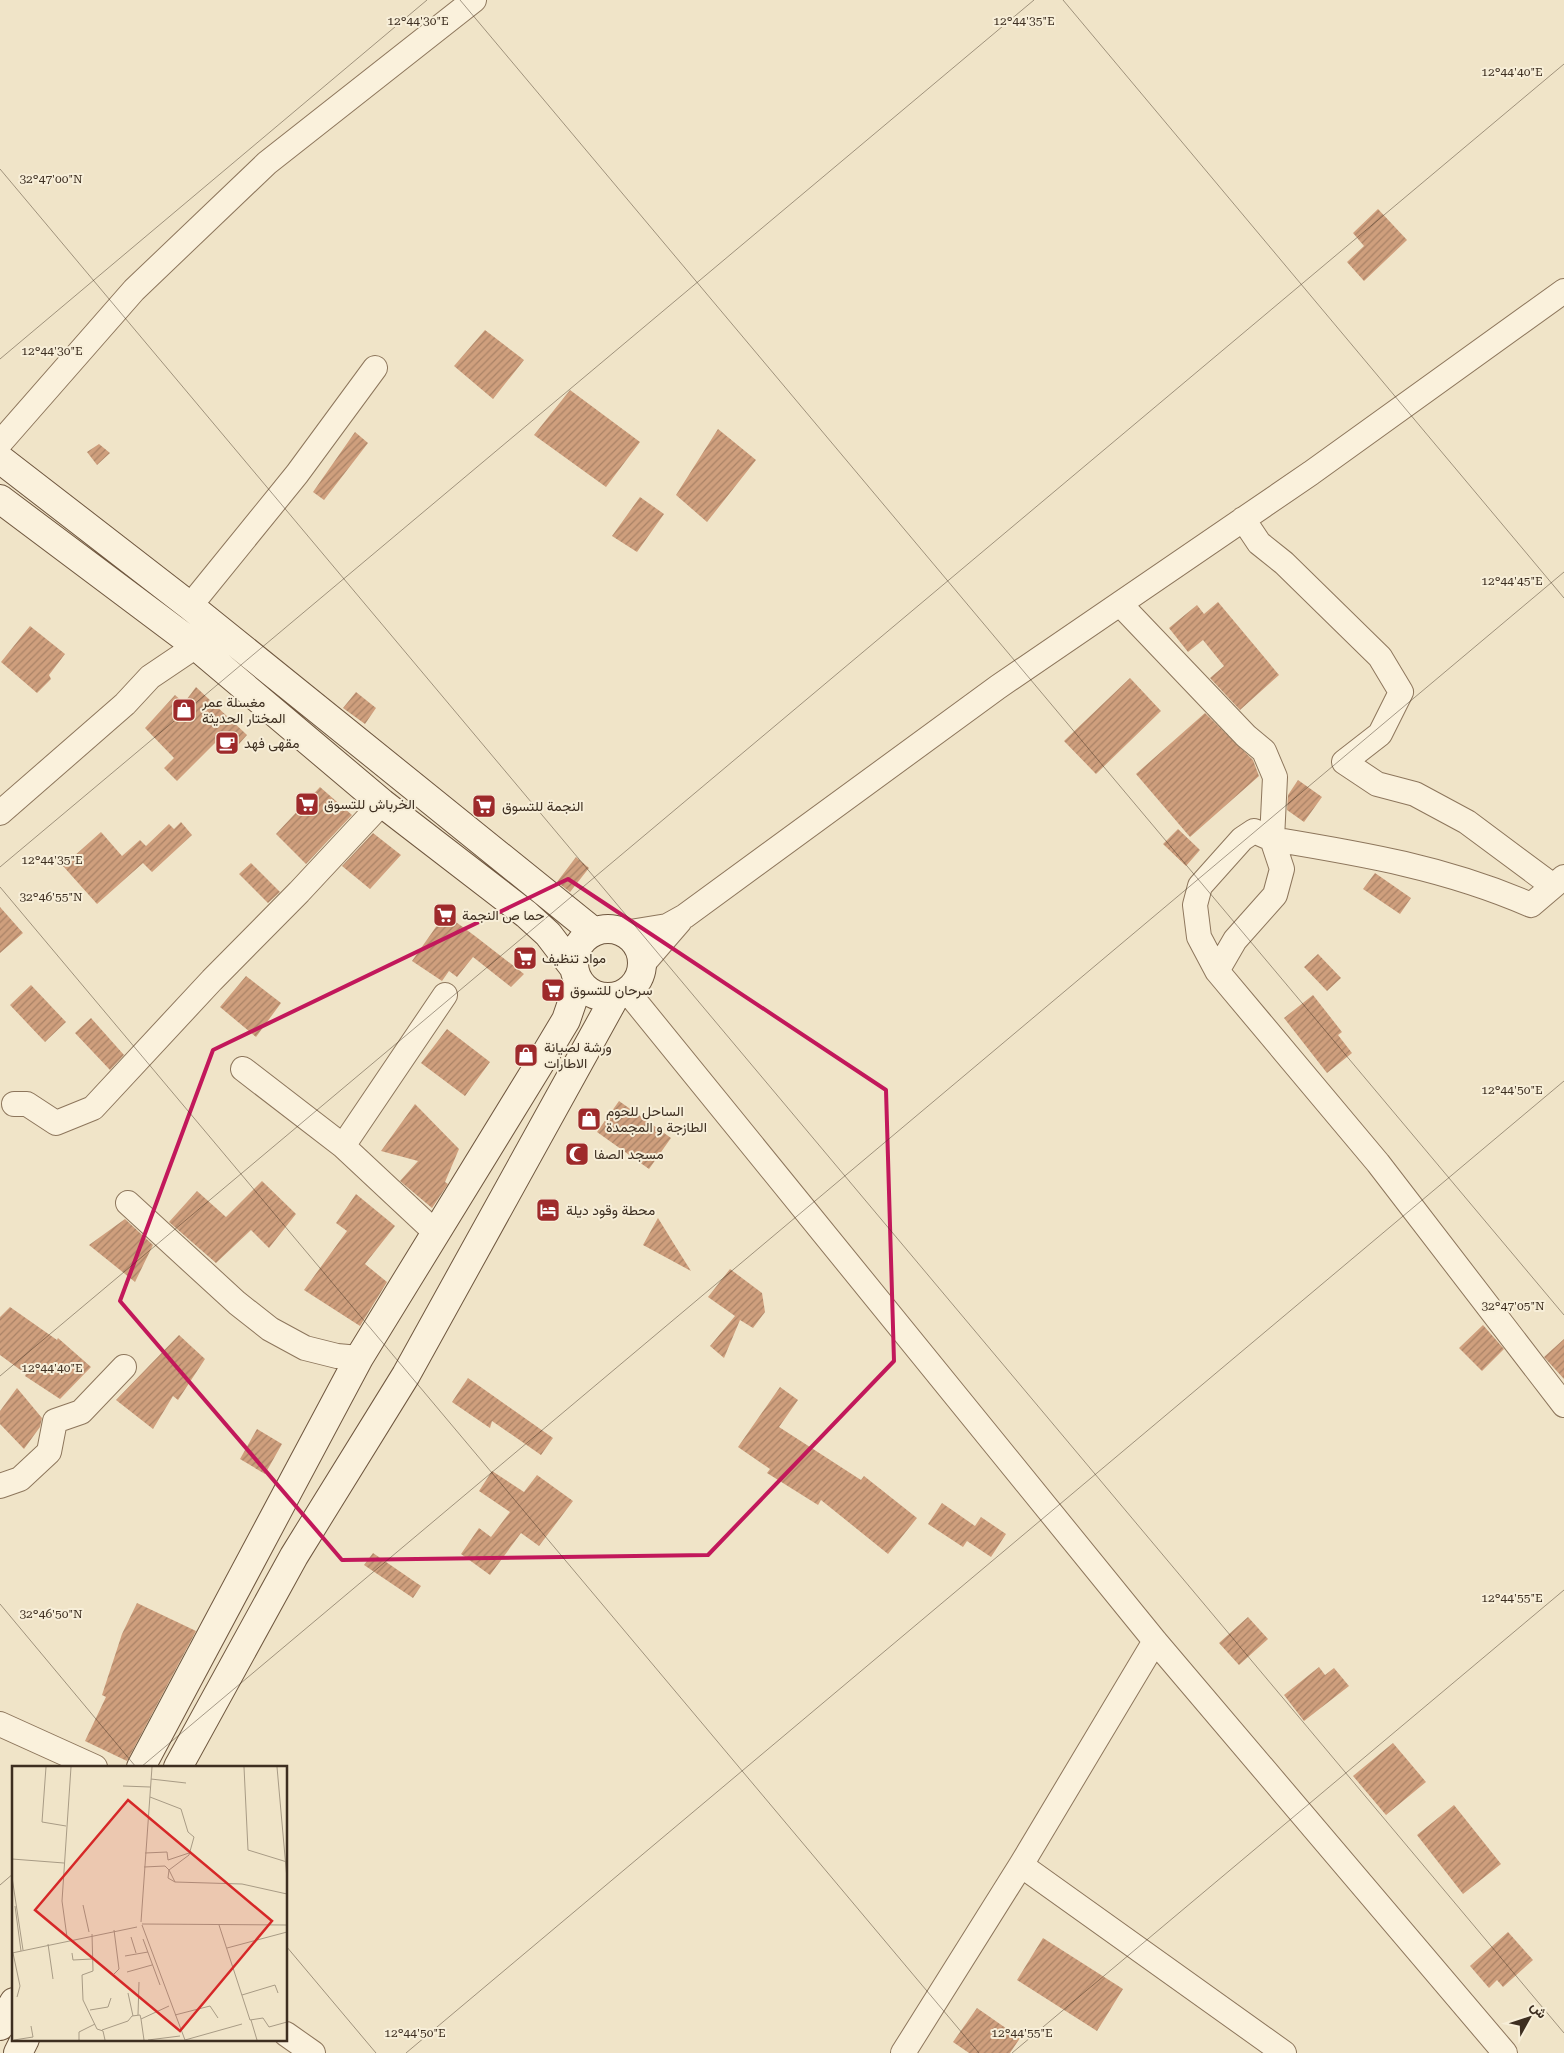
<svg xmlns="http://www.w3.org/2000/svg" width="1564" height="2053" viewBox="0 0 1564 2053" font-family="'Roboto Serif',Vazirmatn,serif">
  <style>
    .building { fill: url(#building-hatch) }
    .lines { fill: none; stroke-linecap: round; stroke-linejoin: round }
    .street-casing { stroke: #8d765c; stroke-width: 26 }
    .secondary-casing { stroke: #6f573f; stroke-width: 30 }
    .street { stroke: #faf1dc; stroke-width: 24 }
    .secondary { stroke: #faf1dc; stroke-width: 28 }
    .marked { fill: none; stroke: #c2185b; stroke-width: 4; stroke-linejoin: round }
    .ticks { fill: none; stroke: #3d2e20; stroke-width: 1; stroke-opacity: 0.45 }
    .labels { text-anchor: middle; stroke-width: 4; stroke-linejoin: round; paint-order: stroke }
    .poi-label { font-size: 14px; fill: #3d2e20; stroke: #f7eed8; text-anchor: start }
    .inset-road { fill: none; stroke: #a89b85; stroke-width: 1 }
    .view { fill: #d62828; fill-opacity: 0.15; stroke: #d62828; stroke-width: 2.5 }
    .inset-edge { fill: none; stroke: #3d2e20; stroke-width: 2.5 }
    .ticks-label { font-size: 12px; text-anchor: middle; fill: #3d2e20; stroke: #f7eed8; stroke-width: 4; stroke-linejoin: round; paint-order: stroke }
  </style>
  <defs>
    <pattern id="building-hatch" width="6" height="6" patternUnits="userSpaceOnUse" patternTransform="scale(1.25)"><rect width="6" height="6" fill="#cf9f7d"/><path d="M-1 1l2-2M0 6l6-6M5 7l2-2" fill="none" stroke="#a98266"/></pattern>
  </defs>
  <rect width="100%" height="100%" fill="#f0e4c8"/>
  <path class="building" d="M1378,209L1407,240L1364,281L1347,262L1364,246L1353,233Z
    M485,330L524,360L493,399L454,366Z
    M570,390L640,442L606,487L534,435Z
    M718,429L756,460L707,522L676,495Z
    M355,432L368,443L324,500L313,492Z
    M99,444L110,453L97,465L87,452Z
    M640,497L664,514L637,552L612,536Z
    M1218,602L1279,675L1240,710L1210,678L1224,666L1203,640L1188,652L1169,628L1197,605L1204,614Z
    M30,626L65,654L49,675L51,679L37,693L1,662Z
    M1130,678L1161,711L1096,774L1064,741Z
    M196,687L247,735L231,753L219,739L177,781L164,768L174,758L145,728L175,695L184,703Z
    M356,692L376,708L365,724L343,708Z
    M1205,713L1253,760L1259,776L1190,837L1136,774Z
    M1298,780L1322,797L1304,822L1287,810L1288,795Z
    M320,787L352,815L306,864L276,834Z
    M181,822L192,835L152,872L143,863L97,904L63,866L101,832L122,856L140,840L146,846L169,824L174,829Z
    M1178,829L1200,850L1186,866L1163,844Z
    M373,833L401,855L370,889L342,866Z
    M576,857L589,868L570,892L557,882Z
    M251,863L280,892L268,903L239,874Z
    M1375,873L1411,898L1400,914L1363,889Z
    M0,907L23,933L0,953Z
    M445,914L475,936L524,974L511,987L473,957L457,977L449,971L442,981L412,961Z
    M1318,954L1341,978L1327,991L1304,967Z
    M246,976L281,1003L256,1037L220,1007Z
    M31,985L66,1022L45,1042L10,1005Z
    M1313,995L1342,1032L1338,1035L1352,1053L1327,1073L1284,1018Z
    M91,1018L124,1055L110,1070L75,1033Z
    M447,1029L490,1062L465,1096L421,1063Z
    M619,1101L671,1138L649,1169L597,1132Z
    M415,1104L459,1149L445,1182L448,1184L432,1208L400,1181L418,1161L381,1151Z
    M262,1181L296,1214L269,1248L251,1230L216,1263L169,1222L197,1191L226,1217Z
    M356,1194L395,1226L365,1264L387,1282L360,1326L304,1290L347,1231L336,1223Z
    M658,1218L674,1244L691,1271L643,1245Z
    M125,1219L153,1245L135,1282L89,1245Z
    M730,1269L762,1293L765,1312L753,1328L740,1320L724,1358L710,1346L735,1316L708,1297Z
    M10,1307L57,1340L58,1338L91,1367L60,1399L25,1376L26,1374L0,1355V1317Z
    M1483,1325L1504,1349L1482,1371L1459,1348Z
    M179,1335L205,1359L178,1400L173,1396L153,1429L116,1400Z
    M1564,1339V1379L1544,1357Z
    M468,1378L553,1438L541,1455L492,1421L490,1428L452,1402Z
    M780,1387L798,1400L779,1427L861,1480L864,1476L917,1518L888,1554L821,1500L818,1505L767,1473L770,1469L738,1447Z
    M17,1388L42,1418L40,1427L24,1449L0,1424V1411Z
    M257,1429L282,1444L265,1474L240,1459Z
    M492,1471L524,1492L537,1475L573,1501L539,1546L521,1533L490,1575L461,1554L479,1528L491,1537L510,1512L479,1491Z
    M942,1503L975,1526L981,1517L1006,1534L991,1557L967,1541L963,1547L928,1524Z
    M373,1553L421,1586L413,1598L364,1565Z
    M137,1603L196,1631L127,1761L85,1741L106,1697L102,1695L122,1634Z
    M1248,1617L1268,1639L1239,1665L1219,1643Z
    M1319,1667L1325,1675L1334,1668L1349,1686L1304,1721L1284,1695Z
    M1393,1743L1426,1782L1386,1815L1353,1776Z
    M1454,1805L1501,1864L1463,1894L1417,1835Z
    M1508,1932L1533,1960L1503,1987L1497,1980L1489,1988L1470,1966Z
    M1043,1938L1123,1989L1097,2031L1017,1980Z
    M977,2008L1020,2038L1010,2053H969L953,2042Z"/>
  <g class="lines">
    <g class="street-casing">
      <path id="street" d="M0,443L134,290L267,163L474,0
        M1243,519L1259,543L1284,563L1380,657L1401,692L1380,734L1344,762L1377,784L1415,794L1467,822L1553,886
        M1120,604L1246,736L1264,751L1275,777L1272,839L1254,831L1242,839L1200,886L1195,905L1199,937L1217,971L1378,1163L1564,1405
        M190,606L297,474L375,368
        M0,813L125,704L150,677L196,646
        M624,933L667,926L685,916L998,687L1311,473L1564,291
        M642,965L680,921
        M1217,971L1235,940L1275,895L1282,869L1272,839C1363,854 1446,868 1531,905L1564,877
        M627,991L1155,1641L1505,2053
        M243,1069L343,1146L435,1232
        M14,1104H27L56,1123L93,1108L212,980L299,892L382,803
        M343,1146L445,995
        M128,1203L237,1303L270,1329L305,1348L337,1356L359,1358
        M0,1486L20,1479L49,1452L55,1421L81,1412L124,1367
        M0,1724L95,1767
        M1021,1865L1284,2053
        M286,2034L313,2053
        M903,2053L1021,1865L1155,1641"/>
    </g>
    <g class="secondary-casing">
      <path id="secondary" d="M0,459L190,606L594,932
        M0,499L196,646L382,803L526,914L548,934L574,968
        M574 963a34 34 0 1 1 68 0a34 34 0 1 1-68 0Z
        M141,1767L359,1358L545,1055L566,1020L579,982
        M178,1767L294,1556L406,1375L615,997
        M0,2026L14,2002
        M18,2053L25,2039"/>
    </g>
    <use href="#street" class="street"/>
    <use href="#secondary" class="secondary"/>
  </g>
  <path class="marked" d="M568,879L886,1090L894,1361L708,1555L342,1560L120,1301L213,1050Z"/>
  <path class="ticks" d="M460,0L1564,1315M1063,0L1564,598M0,169L1564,2033M0,359L427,0M0,867L1034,0M0,887L979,2053M0,1376L1564,64M0,1604L136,1767M141,1767L1564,572M0,1885L14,1873M286,1946L376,2053M406,2053L1564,1081M1012,2053L1564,1590"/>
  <defs>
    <g id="shop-square" transform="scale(1.25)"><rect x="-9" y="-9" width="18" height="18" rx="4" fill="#9e2a2b" stroke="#f7eed8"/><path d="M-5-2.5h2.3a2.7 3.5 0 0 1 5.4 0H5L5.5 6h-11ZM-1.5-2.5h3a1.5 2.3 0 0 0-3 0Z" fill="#fff"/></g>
    <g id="cafe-square" transform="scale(1.25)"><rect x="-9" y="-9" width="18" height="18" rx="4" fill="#9e2a2b" stroke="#f7eed8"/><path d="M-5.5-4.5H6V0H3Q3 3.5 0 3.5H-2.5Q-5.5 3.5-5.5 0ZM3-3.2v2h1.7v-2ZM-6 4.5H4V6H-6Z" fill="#fff"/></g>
    <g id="supermarket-square" transform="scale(1.25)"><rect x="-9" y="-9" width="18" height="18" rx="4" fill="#9e2a2b" stroke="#f7eed8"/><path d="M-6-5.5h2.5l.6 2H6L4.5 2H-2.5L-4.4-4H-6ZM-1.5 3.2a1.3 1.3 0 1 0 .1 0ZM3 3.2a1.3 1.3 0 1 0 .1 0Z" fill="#fff"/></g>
    <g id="mosque-square" transform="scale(1.25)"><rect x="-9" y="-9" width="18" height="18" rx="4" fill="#9e2a2b" stroke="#f7eed8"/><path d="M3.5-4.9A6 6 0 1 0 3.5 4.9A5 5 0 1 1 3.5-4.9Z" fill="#fff"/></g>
    <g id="hotel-square" transform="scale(1.25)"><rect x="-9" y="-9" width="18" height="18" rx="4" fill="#9e2a2b" stroke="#f7eed8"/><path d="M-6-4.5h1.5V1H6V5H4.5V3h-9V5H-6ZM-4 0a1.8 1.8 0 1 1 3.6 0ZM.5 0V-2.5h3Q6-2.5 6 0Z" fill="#fff"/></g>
  </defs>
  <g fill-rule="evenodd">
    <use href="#shop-square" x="184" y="710"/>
    <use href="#cafe-square" x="227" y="743"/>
    <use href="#supermarket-square" x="307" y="804"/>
    <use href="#supermarket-square" x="484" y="806"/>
    <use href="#supermarket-square" x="445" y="915"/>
    <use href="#supermarket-square" x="525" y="958"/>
    <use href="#supermarket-square" x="553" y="990"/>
    <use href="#shop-square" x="526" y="1055"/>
    <use href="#shop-square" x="589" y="1119"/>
    <use href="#mosque-square" x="577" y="1154"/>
    <use href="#hotel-square" x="548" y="1210"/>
  </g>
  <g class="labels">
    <g class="poi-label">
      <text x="202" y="707">مغسلة عمر<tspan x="202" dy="16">المختار الحديثة</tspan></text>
      <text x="244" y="748">مقهى فهد</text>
      <text x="324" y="809">الخرباش للتسوق</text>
      <text x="502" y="811">النجمة للتسوق</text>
      <text x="462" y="920">حما ص النجمة</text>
      <text x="542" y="963">مواد تنظيف</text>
      <text x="570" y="995">سرحان للتسوق</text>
      <text x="544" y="1052">ورشة لصيانة<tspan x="544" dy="16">الاطارات</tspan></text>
      <text x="606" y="1116">الساحل للحوم<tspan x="606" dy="16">الطازجة و المجمدة</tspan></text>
      <text x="594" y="1159">مسجد الصفا</text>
      <text x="566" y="1215">محطة وقود ديلة</text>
    </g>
  </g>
  <g transform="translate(12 1766)">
    <rect width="275" height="275" fill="#f0e4c8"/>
    <path class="inset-road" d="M34,1L30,56L54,60M232,1L236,84L275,96M265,1L275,113M139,13L174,17M111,20L138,21M138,31L169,43L176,66L182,71L177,89L157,104L163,116M133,87L155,86L156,94L177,87M0,93L52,97M132,101L153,100L157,104L156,112L163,116L230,118L275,128M0,111L11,184M71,139L77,166M3,140L9,185M129,156L140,1M130,158L275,159M130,159L173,274M207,159L238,254L251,252L257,261L275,256M80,168L81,205L70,209L71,234L85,263L91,265L93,274M55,171L50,135L59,1M119,171L124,187M131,173L148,219M36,178L41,213M215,182L275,166M0,187L125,161M1,187L8,220L5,231M60,187L61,194L80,193M113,190L136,186M115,206L140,199M102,208L107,203L102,164M116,227L121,250M230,229L263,219L266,227M78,244L96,241L99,232M126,249L127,216M163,249L198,240L206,252M239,254L245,274M90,264L116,255L120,250L128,249L129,253M2,274L21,271L19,260M67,274V266L83,258M132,274L129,253L157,240M136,274L168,270M173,274L230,258"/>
    <path class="view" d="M116,34L260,155L168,265L23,144Z"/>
    <rect width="275" height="275" class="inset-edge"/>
  </g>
  <g class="ticks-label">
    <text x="418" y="25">12°44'30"E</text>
    <text x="1024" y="25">12°44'35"E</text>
    <text x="1512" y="76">12°44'40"E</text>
    <text x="51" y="183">32°47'00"N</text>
    <text x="52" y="355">12°44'30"E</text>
    <text x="1512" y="585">12°44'45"E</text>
    <text x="52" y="864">12°44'35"E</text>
    <text x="51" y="901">32°46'55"N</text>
    <text x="1512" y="1094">12°44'50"E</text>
    <text x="1513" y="1310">32°47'05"N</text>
    <text x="52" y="1372">12°44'40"E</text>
    <text x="1512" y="1602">12°44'55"E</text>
    <text x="51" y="1618">32°46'50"N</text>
    <text x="415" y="2037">12°44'50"E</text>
    <text x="1022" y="2037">12°44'55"E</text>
  </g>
  <g transform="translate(1529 2018) rotate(50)" stroke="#f7eed8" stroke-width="4" paint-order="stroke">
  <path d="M0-4L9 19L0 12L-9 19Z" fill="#3d2e20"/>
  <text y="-8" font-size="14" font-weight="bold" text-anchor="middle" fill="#3d2e20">ش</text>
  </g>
</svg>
